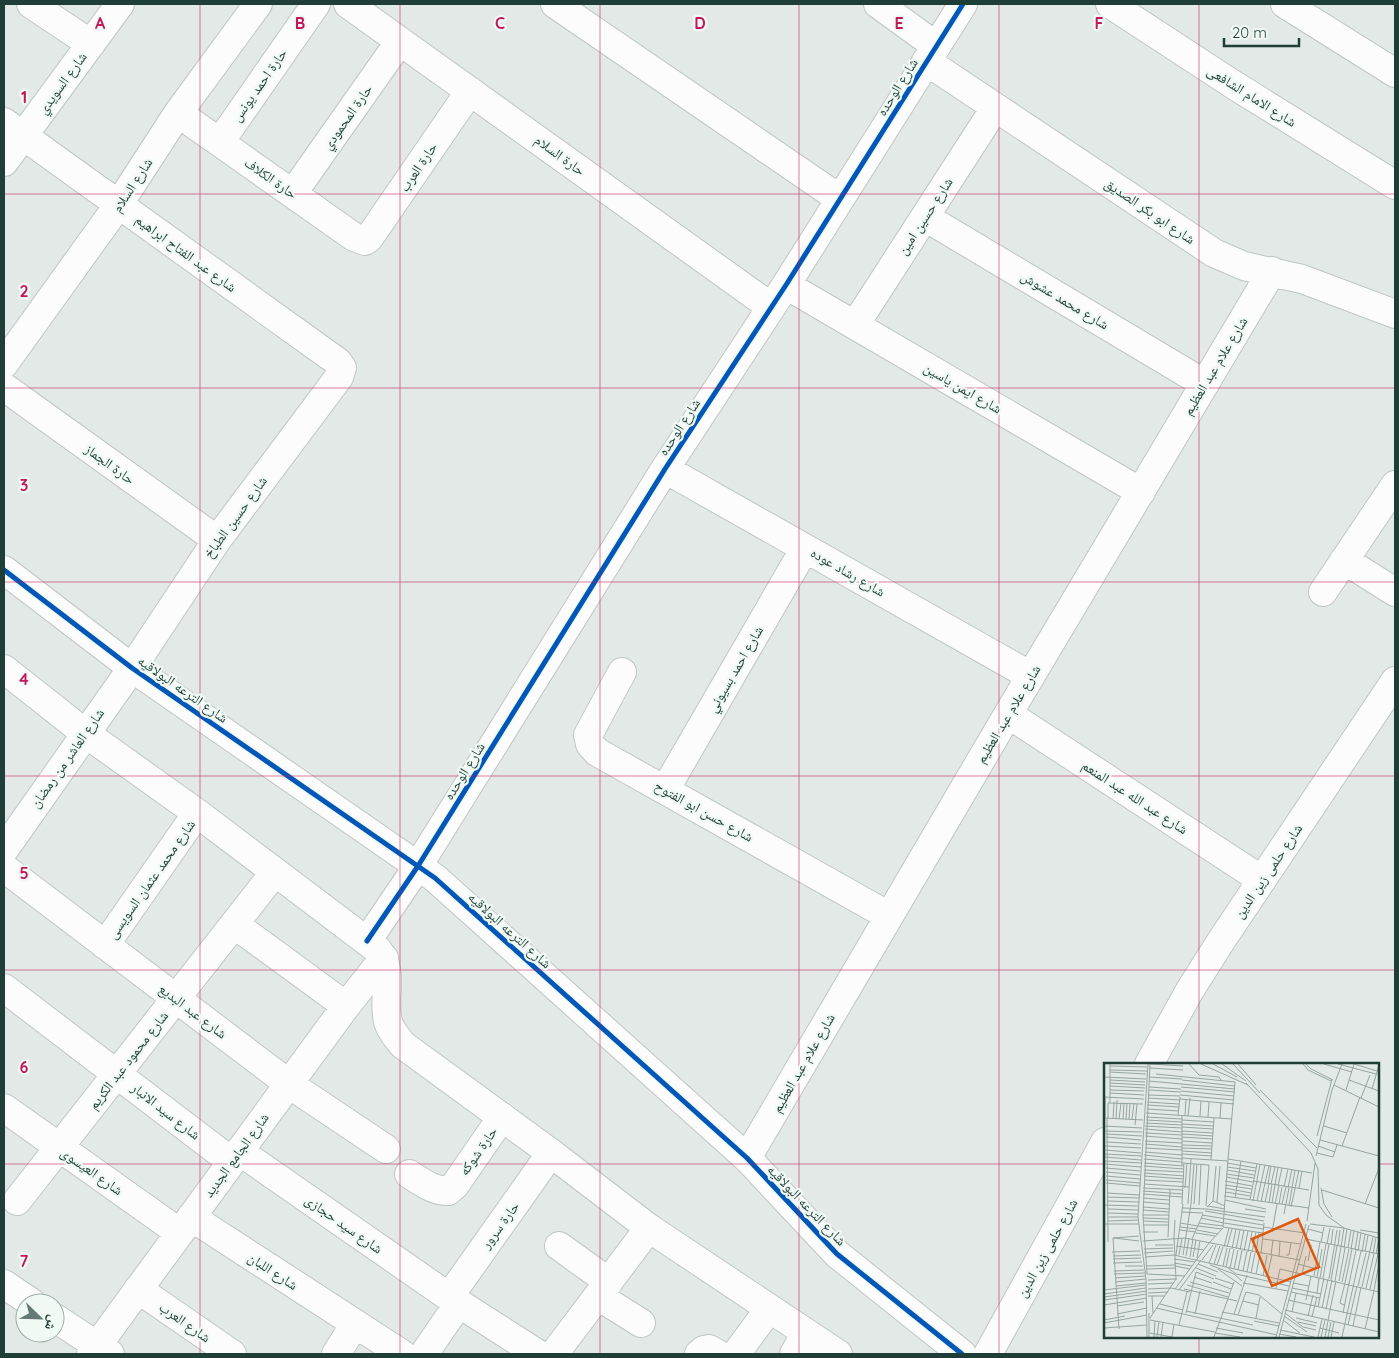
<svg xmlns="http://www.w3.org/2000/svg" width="1399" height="1358" viewBox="0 0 1399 1358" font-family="Quicksand,'Noto Naskh Arabic',sans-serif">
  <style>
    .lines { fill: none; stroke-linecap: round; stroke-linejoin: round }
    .street-casing { stroke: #c0c6c3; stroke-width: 30 }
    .secondary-casing { stroke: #bfc7c4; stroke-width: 30 }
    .street { stroke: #fbfcfb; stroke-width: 28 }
    .secondary { stroke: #fbfcfb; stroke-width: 28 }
    .cycleway-casing { stroke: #f1f9f5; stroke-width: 8 }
    .cycleway { stroke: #0057b8; stroke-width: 5 }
    .grid { fill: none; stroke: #c2185b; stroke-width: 1; stroke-opacity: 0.55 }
    .labels { text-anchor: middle; stroke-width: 4.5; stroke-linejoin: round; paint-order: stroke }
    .street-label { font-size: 14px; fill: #1f3e37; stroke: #f1f9f5 }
    .inset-road { fill: none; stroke: #95a5a0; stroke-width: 1 }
    .view { fill: #de580e; fill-opacity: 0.15; stroke: #de580e; stroke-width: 2.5 }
    .inset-edge { fill: none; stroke: #1f3e37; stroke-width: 2.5 }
    .grid-label { font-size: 16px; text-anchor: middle; font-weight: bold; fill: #c2185b; stroke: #f1f9f5; stroke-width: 4.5; stroke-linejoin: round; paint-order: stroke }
  </style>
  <rect width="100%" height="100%" fill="#e3e9e6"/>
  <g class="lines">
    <g class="street-casing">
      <path id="street" d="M31,4L91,44
        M348,4L771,307
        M555,4L840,199
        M878,4L936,46
        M1110,4L1234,85L1395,185
        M1285,4L1395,73
        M926,61L1214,253L1244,266L1302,279L1395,314
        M178,113L354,237L365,241L369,238L470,91
        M4,122L338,362L342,368L339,377L217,540L132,668
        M220,142L316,4
        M4,162L120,4
        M293,193L400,41
        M925,217L1205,384
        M786,285L1141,492
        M855,325L995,108
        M4,364L119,204L178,113L258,4
        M4,387L217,540
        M665,469L1031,676
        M1344,560L1395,592
        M1323,592L1395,485
        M622,672L588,735L590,744L597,752L889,916
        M1008,714L1262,880
        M665,790L805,548
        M4,868L289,1084L386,1149
        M234,924L346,1006
        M367,941L418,866L665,469L786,285L963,4
        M105,945L197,813
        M4,988L232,1162
        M1149,1064L1190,990L1221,941L1395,681
        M4,1108L180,1233
        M239,1151L449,1297L538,1354
        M747,1158L1008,714L1272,271
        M409,1174C422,1182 433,1191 448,1191L455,1185L502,1117
        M17,1201L275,872
        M191,1217L402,1354
        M559,1246L609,1282
        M4,1284L32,1303
        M138,1289L232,1354
        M598,1296L641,1323
        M449,1297L551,1153
        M55,1318L110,1354
        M91,1354L346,1006L384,958
        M336,1354L355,1324
        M424,1354L459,1303
        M554,1354L649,1228
        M699,1354L704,1350L709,1349L718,1354
        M736,1354L769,1309
        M794,1354L806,1333
        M988,1354L1105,1142"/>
    </g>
    <g class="secondary-casing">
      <path id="secondary" d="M4,570L132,668L435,878L747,1158L837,1254L962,1354
        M4,669L85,733L197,813L377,949C395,972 382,996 388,1022C391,1031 397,1038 403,1045L551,1153L649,1228L838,1354
        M4,850L132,668"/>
    </g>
    <use href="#street" class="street"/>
    <use href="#secondary" class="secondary"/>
    <g class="cycleway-casing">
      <path id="cycleway" d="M4,570L132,668L435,878L747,1158L837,1254L962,1354
        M367,941L418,866L665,469L786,285L963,4"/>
    </g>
    <use href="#cycleway" class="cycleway"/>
  </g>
  <path class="grid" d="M200,4V1354M400,4V1354M600,4V1354M799,4V1354M999,4V1354M1199,4V1064M4,194H1395M4,388H1395M4,582H1395M4,776H1395M4,970H1395M4,1164H1105M1378,1164H1395M1199,1337V1354"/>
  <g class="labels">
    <g class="street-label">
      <text transform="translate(62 83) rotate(-54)" y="5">شارع السويدي</text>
      <text transform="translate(259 85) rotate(-55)" y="5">حارة احمد يونس</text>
      <text transform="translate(897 87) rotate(-58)" y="5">شارع الوحده</text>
      <text transform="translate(1252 96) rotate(32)" y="5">شارع الامام الشافعى</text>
      <text transform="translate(347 117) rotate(-55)" y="5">حارة المحمودي</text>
      <text transform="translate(560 155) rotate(36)" y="5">حارة السلام</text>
      <text transform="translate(418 167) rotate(-56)" y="5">حارة العرب</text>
      <text transform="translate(271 178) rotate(35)" y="5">حارة الكلاف</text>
      <text transform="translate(132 185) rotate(-57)" y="5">شارع السلام</text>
      <text transform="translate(1150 211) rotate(34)" y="5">شارع ابو بكر الصديق</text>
      <text transform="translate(925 216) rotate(-57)" y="5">شارع حسين امين</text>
      <text transform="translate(186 253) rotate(36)" y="5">شارع عبد الفتاح ابراهيم</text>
      <text transform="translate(1065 300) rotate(31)" y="5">شارع محمد عشوش</text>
      <text transform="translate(1215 366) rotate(-59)" y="5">شارع علام عبد العظيم</text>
      <text transform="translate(963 388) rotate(30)" y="5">شارع ايمن ياسين</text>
      <text transform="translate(679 427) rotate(-57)" y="5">شارع الوحده</text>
      <text transform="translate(110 464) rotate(36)" y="5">حارة الجماز</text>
      <text transform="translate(235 517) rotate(-54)" y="5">شارع حسين الطباخ</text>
      <text transform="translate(848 572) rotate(30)" y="5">شارع رشاد عوده</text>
      <text transform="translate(735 669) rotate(-60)" y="5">شارع احمد بسيوني</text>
      <text transform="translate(183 689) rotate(35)" y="5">شارع الترعه البولاقيه</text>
      <text transform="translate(1008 714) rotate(-59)" y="5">شارع علام عبد العظيم</text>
      <text transform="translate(67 758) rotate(-55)" y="5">شارع العاشر من رمضان</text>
      <text transform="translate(464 771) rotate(-58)" y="5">شارع الوحده</text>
      <text transform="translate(1135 797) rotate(33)" y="5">شارع عبد الله عبد المنعم</text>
      <text transform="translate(704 811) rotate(29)" y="5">شارع حسن ابو الفتوح</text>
      <text transform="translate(1268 871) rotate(-56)" y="5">شارع حلمى زين الدين</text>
      <text transform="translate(151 879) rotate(-55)" y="5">شارع محمد عثمان السويسى</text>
      <text transform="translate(510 930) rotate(42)" y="5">شارع الترعه البولاقيه</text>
      <text transform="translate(193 1011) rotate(37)" y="5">شارع عبد البديع</text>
      <text transform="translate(128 1060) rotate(-52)" y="5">شارع محمود عبد الكريم</text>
      <text transform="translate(803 1063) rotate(-60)" y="5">شارع علام عبد العظيم</text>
      <text transform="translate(166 1111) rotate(38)" y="5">شارع سيد الانبار</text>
      <text transform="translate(478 1151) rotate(-55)" y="5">حارة شوكه</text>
      <text transform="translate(236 1155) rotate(-54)" y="5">شارع الجامع الجديد</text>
      <text transform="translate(92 1171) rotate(35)" y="5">شارع العيسوى</text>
      <text transform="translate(807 1205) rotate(46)" y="5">شارع الترعه البولاقيه</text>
      <text transform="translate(344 1224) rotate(35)" y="5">شارع سيد حجازى</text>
      <text transform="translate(500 1225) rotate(-54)" y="5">حارة سرور</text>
      <text transform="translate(1047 1248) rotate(-61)" y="5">شارع حلمى زين الدين</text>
      <text transform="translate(273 1271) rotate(33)" y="5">شارع اللبان</text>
      <text transform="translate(185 1322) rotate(35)" y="5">شارع العرب</text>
    </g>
  </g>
  <g transform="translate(1104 1063)">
    <rect width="275" height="275" fill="#e3e9e6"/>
    <path class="inset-road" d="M6,1V40M46,1L79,3M85,1L95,12L115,14L117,17M97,1L144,22M109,1L133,14M118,1L142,18M129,1L156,30M134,1L152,22M199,1L204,7L227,18M202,1L207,6L229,17M220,1L248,9M234,1L272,11M250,1L273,8M6,3L43,4M46,5L79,7M6,7L43,8M6,9L42,11M52,11L131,19L124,96M0,14L42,16M45,14L78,16M6,17L41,19M78,17L131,23M245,17L275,28M45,18L131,26M6,20L41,22M142,20L207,90L214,106L215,142L222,152L240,165L275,175M230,22L275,44M6,23L41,25M45,24L77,26M77,24L131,29M268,26L275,2M6,27L40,28M45,27L77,29M156,27L213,85M242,27L250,1M77,28L130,33M6,30L40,32M44,32L76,33M76,32L130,37M0,34L40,36M44,35L76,37M257,35L266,12M76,36L130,41M43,39L75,41M43,42L75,44M43,46L75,48M42,50L128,56M74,52L76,34M81,53L82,36M84,53L86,35M96,53L97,38M42,54L78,56M104,54L105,39M0,55L39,57M1,55V34M3,55L4,179M4,55V40L39,41M116,55L117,40M9,56L10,39M12,56L13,37M15,56L17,40M19,56L20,40M22,56L23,40M25,56L26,41M28,56L30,40M42,57L78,59M78,57L110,59M42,60L78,62M78,61L110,63M31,62L33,41M0,63L38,65M41,63L78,65M220,63L243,70M78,64L109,66M41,66L78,69M0,68L38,69M78,68L109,70M41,70L78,72M2,71L38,73M78,71L109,73M41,73L78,76M213,73L228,16M2,74L37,77M78,74L109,76M216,77L275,93M41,78L78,80M78,78L108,80M2,79L37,81M41,81L78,84M78,82L108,83M1,83L37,85M214,83L231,89M238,83L256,34M41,85L78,87M78,85L108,86M1,87L37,90M78,88L108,90M41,89L78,92M213,90L229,94L233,82M1,91L37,93M78,91L108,93M40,92L78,96M212,93L228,27L238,1M1,94L37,97M78,95L124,98M40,96L78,99M107,97L110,55M1,98L37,100M40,100L80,103M78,100L105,102L102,143M123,100L152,105M1,101L37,104M78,102V52M40,103L80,106M123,104L151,108M2,105L36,108M40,107L80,109M123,107L150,112M2,109L36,112M40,110L80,113M122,111L150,115M2,113L36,116M40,113L80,116M122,114L149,119M2,117L36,120M40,117L79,119M121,118L148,123M149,118L205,127M2,120L36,123M161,120L165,103M40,121L85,124M164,121L167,103M167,121L171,104M121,122L148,126M171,122L174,104M174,123L178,105M180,124L184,106M39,125L79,127M81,125L83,100M121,125L147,130M184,125L188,106M188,125L191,107M195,125L198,108M217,125L220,141L228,154M218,127L275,145M39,128L79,131M121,129L146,133M3,130L35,132M39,131L78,134M120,133L205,145M3,134L35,135M39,135L65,137M131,135L137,98M121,137L162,146M146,137L153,101M3,138L35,139M109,138L112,103M149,138L156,101M153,138L161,102M39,139L65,141M113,139L116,103M157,139L161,120M161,139L165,121M165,140L168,121M168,140L171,122M78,141L80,100M84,141L87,96M87,141L90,101M90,141L93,101M171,141L175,123M175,141L178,124M178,141L182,124M261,141L275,105M0,142L34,143M95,142L97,101M104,143L121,146M185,143L188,125M39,144L65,146M103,144L109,138L121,143M187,144L195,107M79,145L102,146M4,146L34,147M102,146L161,154M141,146L162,149M39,147L65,149M101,148L160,158M78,149L99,150M4,150L34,151M180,151L185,125M39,152H65M98,152L159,162M4,154H34M39,155L64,156M97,155L120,160M4,158L35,157M39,158L64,159M203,158L211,100M76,160L94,163M95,160L119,163M120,160L159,166M0,161H35M206,161L240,165L237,184M39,162H64M94,163L118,166M76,164L93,166M119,164L124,96L208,110M119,164L159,170M159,164L201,170M204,166L219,170M76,167L92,169M93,167L114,171M256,167L275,170M39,169H54M168,169L173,141M92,170L111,173M64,174L66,127M70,174L71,157M10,175L35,178M88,176L99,151M159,176L197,181M202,176L275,191M39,178L81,175L195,197M217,179L220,164M105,180L119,165M223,181L226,165M51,182H69M227,182L229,166M72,183L100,187M234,183L236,167M120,184L125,165M123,184L128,166M240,185L243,166M244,185L247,167M40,186L69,185M128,186L132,166M132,186L136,167M247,186L250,168M136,187L140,167M251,187L254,169M140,188L144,168M254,188L257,170M8,189L36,188M144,189L148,169M148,189L152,169M258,189L261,171M261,189L264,172M40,190L69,188M152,190L155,169M157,191L160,160M269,191L272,174M272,191L275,175M70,192L187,219M72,192L79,141M75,192L78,175M79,192L87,141M167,192L169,177M182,192H185L187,180M9,193L37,192M82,193L85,175M41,194L70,192M86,194L89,176M89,194L92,177M175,194L176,178M93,195L96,178M9,196L37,195M70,196L91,199M98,197L109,182M204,198L207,182M9,200L38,199M70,200L88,203M105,200L112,182M94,201L114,209M110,201L116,183M194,201L209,205M106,202L130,211L138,218M113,202L119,184M21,203H39M42,203L71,202M71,203L86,206M119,203L123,185M122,204L126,185M92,205L112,213M124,205L132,211L185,223M126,205L130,186M43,206L71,205M114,206L138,223M130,206L134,187M134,207L138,187M10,208L40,207M139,208L143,188M92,209L110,216M143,209L147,189M147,210L151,190M10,211L41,210M43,211L39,152L46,1M43,211L81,213M152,211L156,191M198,211L202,193M159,213L163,192M210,213L216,179M90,214L108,220M163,214L168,192M213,214L218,186M11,215L41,213M111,215L129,221M216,215L222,181M219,215L225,181M225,216L233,167M44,217L73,216M227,217L233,183M231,218L237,184M235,218L241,185M11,219L42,216M86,219L125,230M109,219L127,226M238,219L245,186M139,220L184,228M189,220L205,223M241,220L248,186M44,221L70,220M245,221L252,187M83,222L124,234M12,223L42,220M254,223L262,190M258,224L269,174M172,225L176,206L275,229M188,225L217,231M262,225L270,191M44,226L67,225L86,229M71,226L105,180M80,226L133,238M266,226L274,191M0,227L42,222M75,227L97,197M270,227L275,200M187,229L216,235M44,230L64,229M213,230L215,215M0,231L42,225M44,233H61M48,233L49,250M0,234L43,228M0,237L43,231M184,237L275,257M202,237L207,213M139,238L155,242M56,241L79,247M0,242L43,235M240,242L236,240L241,220M13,243L40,239M214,244L220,215M52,245L173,272M218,245L224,216M222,246L228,217M181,247L275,269M226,247L232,218M82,248L149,262M118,249L175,260M188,249L192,230M82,250L92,209M181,250L199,264L212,267M239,250L245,220M13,251L43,245M91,251L96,228M130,251L143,212M134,252L142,229L155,232L178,251M180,253L203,269M204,253L209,232M208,254L213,234M46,255L72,216L70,174M152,255L156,234M192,255L213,260M0,257L21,253M46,257L111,269M179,257L196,270M150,258L175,263M194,259L212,263M0,260L43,252M75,262L83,229M244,262L253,223M249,263L257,224M0,265L43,262M112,265L139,270M216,265L235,270M15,266L9,175L35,173M261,266L270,228M176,267L210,274M46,270L68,274L70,261M111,270L136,274M175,271L192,274M43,274L42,216L34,154L44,1M45,274V250M50,274L51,258M53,274L55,258M57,274L59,259M110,274L130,219M172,274L202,161M175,274L205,162M214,274L218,256M217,274L221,257M221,274L226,247M224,274L227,259M227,274L230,259M238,274L257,188"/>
    <path class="view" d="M194,156L215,204L168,223L148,176Z"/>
    <rect width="275" height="275" class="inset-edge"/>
  </g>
  <g class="grid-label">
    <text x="100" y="29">A</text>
    <text x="300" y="29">B</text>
    <text x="500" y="29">C</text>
    <text x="700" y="29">D</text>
    <text x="899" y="29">E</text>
    <text x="1099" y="29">F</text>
    <text x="24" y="103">1</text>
    <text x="24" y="297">2</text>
    <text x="24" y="491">3</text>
    <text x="24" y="685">4</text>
    <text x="24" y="879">5</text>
    <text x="24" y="1073">6</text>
    <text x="24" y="1267">7</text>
  </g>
  <rect width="1399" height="1358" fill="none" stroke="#1f3e37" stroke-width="10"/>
  <g transform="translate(40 1318) rotate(113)"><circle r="24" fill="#f1f9f5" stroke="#9daea9"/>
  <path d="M0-4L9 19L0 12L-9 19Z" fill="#647a74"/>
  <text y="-8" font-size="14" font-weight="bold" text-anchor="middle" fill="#1f3e37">ش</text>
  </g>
  <path d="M1224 38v8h75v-8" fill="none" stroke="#1f3e37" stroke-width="2.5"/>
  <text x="1232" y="38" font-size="15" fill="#1f3e37" stroke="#f1f9f5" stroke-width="4" paint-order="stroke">20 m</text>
</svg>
